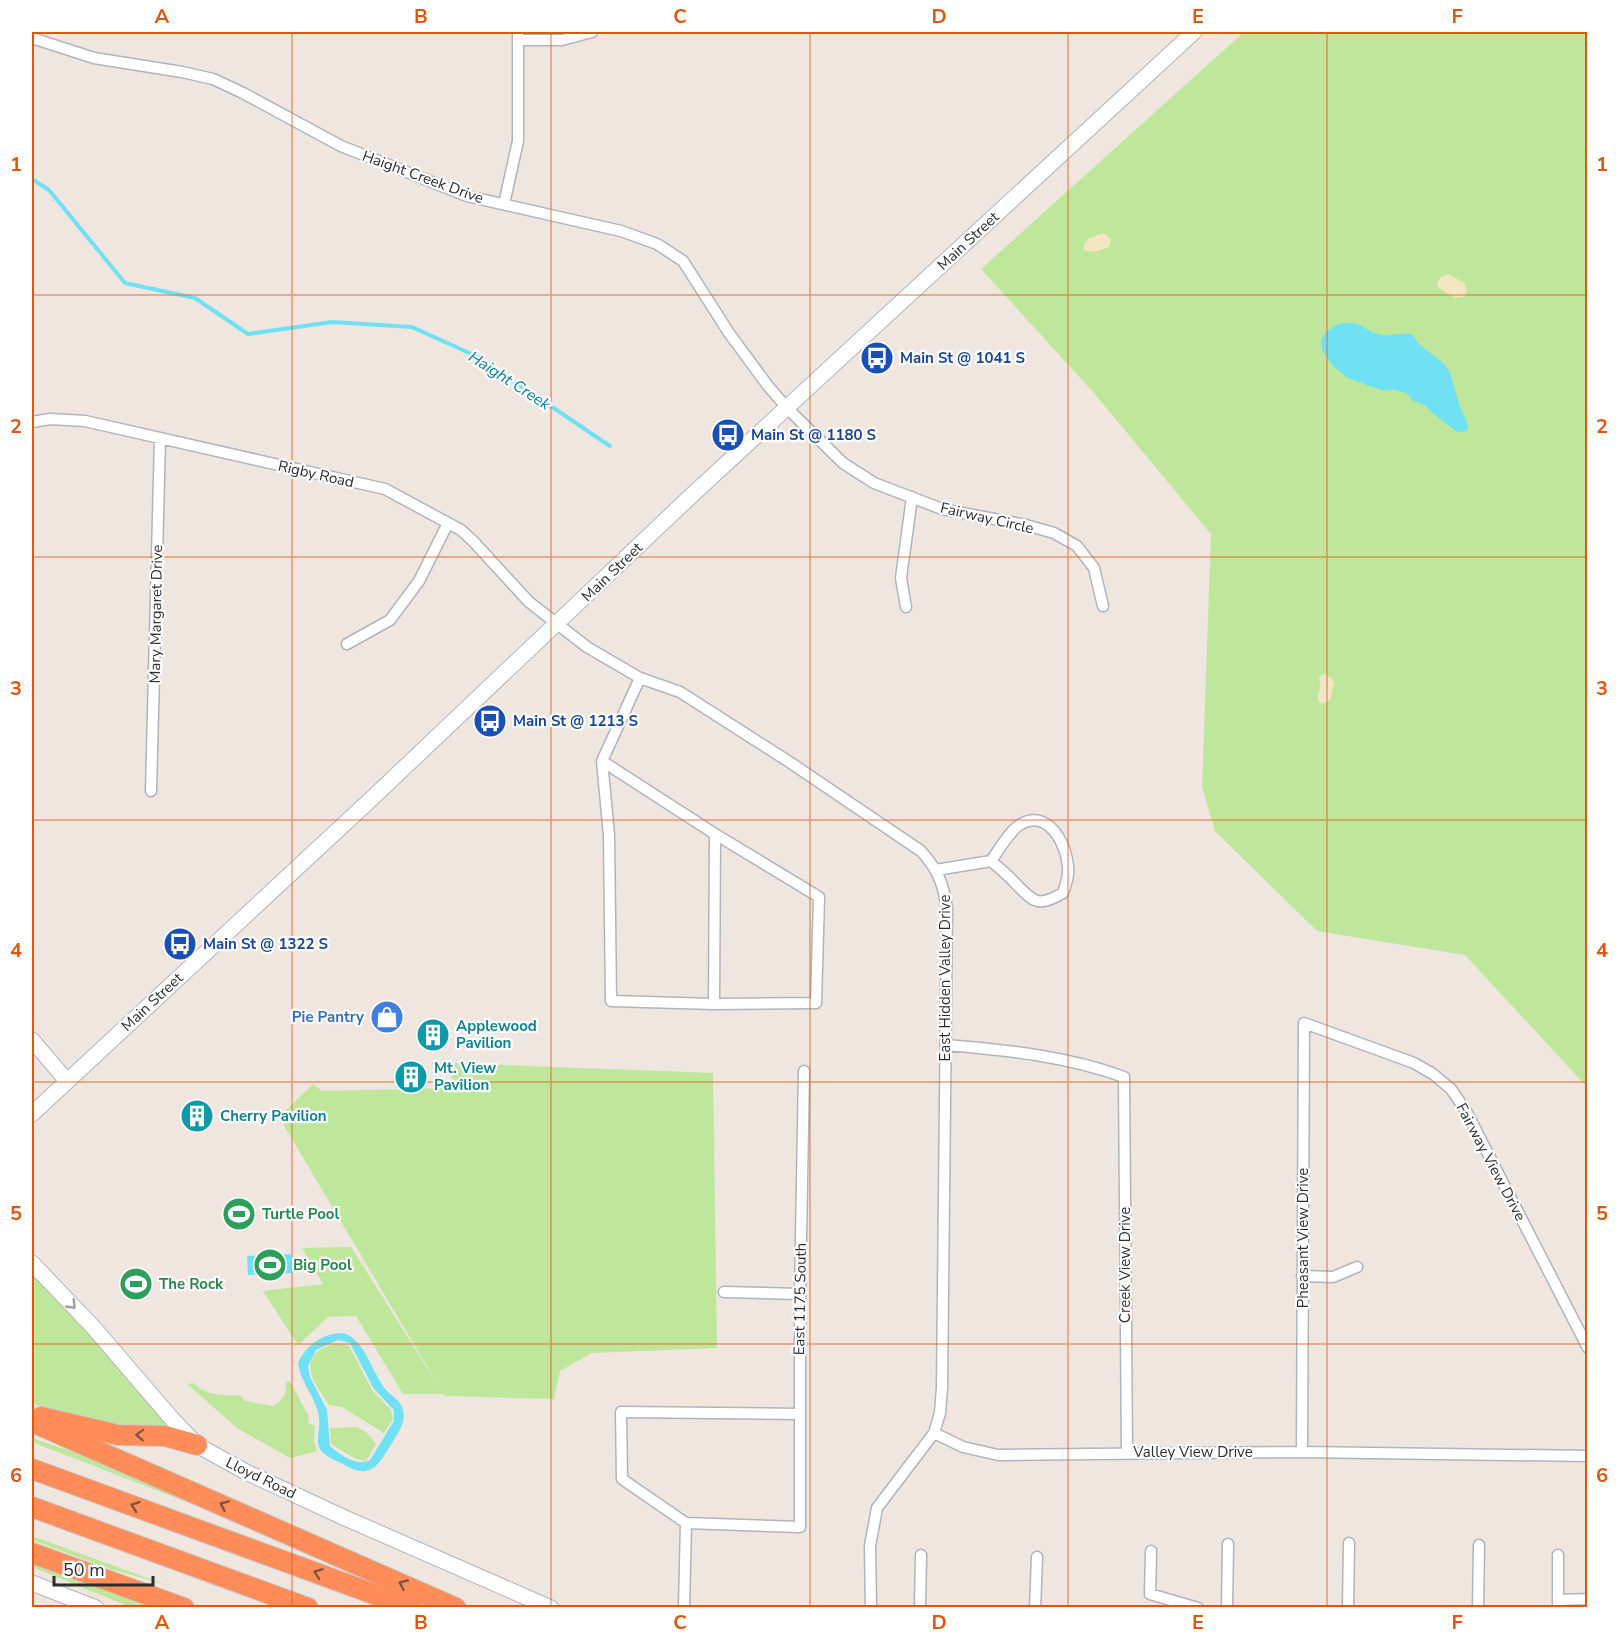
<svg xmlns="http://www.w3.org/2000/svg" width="1619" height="1639" viewBox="0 0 1619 1639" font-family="'Nunito Sans',sans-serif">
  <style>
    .green { fill: #bee79b }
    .sand { fill: #f4e6c2 }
    .water { fill: #70e1f4; fill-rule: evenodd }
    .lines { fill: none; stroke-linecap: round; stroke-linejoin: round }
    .stream { stroke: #70e1f4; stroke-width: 4 }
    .street-casing { stroke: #b0b4bd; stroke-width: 13 }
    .secondary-casing { stroke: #b0b4bd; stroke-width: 17 }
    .highway-casing { stroke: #c8c8c8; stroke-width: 22 }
    .street { stroke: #fff; stroke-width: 10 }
    .secondary { stroke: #fff; stroke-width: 15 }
    .highway { stroke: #ff8d5a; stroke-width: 20 }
    .oneway { stroke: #a0a0a0 }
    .oneway2 { stroke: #81533f }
    .grid { fill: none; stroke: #df570e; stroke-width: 1.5; stroke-opacity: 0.55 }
    .labels { text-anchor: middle; stroke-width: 4.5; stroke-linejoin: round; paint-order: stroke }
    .street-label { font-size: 15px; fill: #2d2d2d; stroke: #fff }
    .transit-label { font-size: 15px; font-weight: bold; fill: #164399; stroke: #fff; text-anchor: start }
    .shop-label { font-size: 15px; font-weight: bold; fill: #366cbe; stroke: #fff; text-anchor: end }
    .culture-label { font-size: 15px; font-weight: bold; fill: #0d838f; stroke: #fff; text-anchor: start }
    .leisure-label { font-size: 15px; font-weight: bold; fill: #27864d; stroke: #fff; text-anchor: start }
    .water-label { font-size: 16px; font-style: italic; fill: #087e9f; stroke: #fff }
    .neatline { fill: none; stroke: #df570e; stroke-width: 2 }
    .grid-label { font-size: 20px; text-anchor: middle; font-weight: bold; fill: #df570e }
  </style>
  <rect width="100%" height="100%" fill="#efe6e0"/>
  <path class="green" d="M1244,32H1587V1087L1465,955L1317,931L1215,831L1202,787L1211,534L1094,393L981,269Z
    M451,1063L713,1073L717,1348L592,1353L560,1371L554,1399L445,1396L444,1394H403L356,1316L328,1317L298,1345L263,1291L323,1284L302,1248L351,1247L441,1390L279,1117L313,1084L322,1091L452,1088Z
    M32,1272L78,1319L137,1391L168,1425C122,1425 73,1423 32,1403Z
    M333,1344H341L349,1346L372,1390L391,1410L393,1419L384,1433L342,1407L329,1405C320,1390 301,1371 316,1353C319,1349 328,1347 333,1344Z
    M290,1381L309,1417L308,1423L315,1426L314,1441L317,1451L290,1458L237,1428L187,1384L194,1383C202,1395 227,1396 240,1395L245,1401L273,1406C283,1400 287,1394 286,1382Z
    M356,1427L365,1431L376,1444L366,1461L356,1459L331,1444L330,1428Z
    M32,1438L135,1473L308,1549L32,1442Z
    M32,1536L167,1585L110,1569L32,1540Z
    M32,1562L155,1607H130L32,1567Z"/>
  <path class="sand" d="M1101,234H1106L1111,240L1109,247L1094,252L1084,250C1082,240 1093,236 1101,234Z
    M1448,274L1464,283L1467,290L1464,297L1455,298L1439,288L1437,283L1441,277Z
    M1323,674L1331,678L1334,683L1330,700L1322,704C1315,699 1318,696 1320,689C1321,685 1319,681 1319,677Z"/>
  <path class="water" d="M1346,323C1363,322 1364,330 1378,334C1389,338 1401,331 1413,335L1419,344L1442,362L1450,372L1459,404L1468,425L1467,431L1457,432L1430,411L1426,406L1412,400L1407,393L1395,390H1381L1364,384L1348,378L1333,366L1322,350L1321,339L1327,331L1339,324Z
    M291,1254L292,1273L248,1275L247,1256Z
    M343,1333C361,1338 368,1360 376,1374C379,1380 382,1385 386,1390C392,1396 401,1401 403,1410C406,1422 399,1431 394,1440C379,1463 373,1482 343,1464C337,1461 329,1458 323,1453C313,1443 321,1430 319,1418C317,1398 301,1384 298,1363C306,1345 323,1333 343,1333ZM338,1340L350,1343L374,1389L394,1410V1421L370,1460C357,1467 340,1455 330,1446L327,1410L310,1377L308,1366L316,1350Z"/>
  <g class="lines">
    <path class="stream" d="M32,179L49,190L125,283L195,298L248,334L332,322L412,327L478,357L610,446"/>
    <g class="street-casing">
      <path id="street" d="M32,38L94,58L182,72L213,79L243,93L341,146L467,196L621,231L657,244L683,261L729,333L768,386L787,408L843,463L874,483L942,509L1026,525L1054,533L1077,546L1094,568L1103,606
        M518,40H562L592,32
        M504,204L518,141V32
        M32,422L50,419L85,421L385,489L461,530L473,541L529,602L587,647L640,678L680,692L791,763L921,851C938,870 943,883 947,908L942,1388L940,1413L934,1433L877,1508L870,1546L871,1608
        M906,607L901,578L912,497
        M347,644L390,620L419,581L448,523
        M640,678L602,761L609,835L611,1001L714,1004L816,1003L819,897L715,834
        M602,761L715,834L714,1004
        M151,791L160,438
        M936,870L991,861C999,868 1008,875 1015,883C1034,902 1037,908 1063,893C1066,884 1069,876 1068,866C1066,843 1048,809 1021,824C1011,829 998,851 991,861
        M946,1045C1006,1050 1067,1056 1124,1077L1127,1453
        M1302,1276L1333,1277L1357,1267
        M724,1292L800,1294
        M799,1414L621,1412L622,1479L686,1523L800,1527V1294L804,1071
        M934,1433L963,1447L998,1455L1302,1452L1588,1456
        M1302,1452L1304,1023L1414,1063L1433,1074L1451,1089L1466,1111L1588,1348
        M1151,1551L1150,1594L1198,1608
        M1558,1600L1588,1599
        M684,1608L686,1523
        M920,1608L921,1555
        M1035,1608L1037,1557
        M1227,1608L1228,1544
        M1348,1608L1349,1543
        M1478,1608L1479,1545
        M1558,1608V1555"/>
    </g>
    <g class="secondary-casing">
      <path id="secondary" d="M32,1040L67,1081
        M32,1114L368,802L692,495L1194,32
        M32,1263L94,1328L172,1419L197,1445L246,1472L345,1518L551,1608
        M32,1583L96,1608"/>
    </g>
    <g class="highway-casing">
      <path id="highway" d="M41,1417L118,1435L165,1436L197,1445
        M32,1422L456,1608
        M32,1469L412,1608
        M32,1507L308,1608
        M32,1553L184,1608"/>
    </g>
    <use href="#street" class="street"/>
    <use href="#secondary" class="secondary"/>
    <use href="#highway" class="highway"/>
  </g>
  <defs><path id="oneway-chevron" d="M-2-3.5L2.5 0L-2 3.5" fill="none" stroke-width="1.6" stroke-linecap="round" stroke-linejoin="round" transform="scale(1.5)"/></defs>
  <use class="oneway" href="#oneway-chevron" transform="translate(72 1305) rotate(46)"/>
  <g class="oneway2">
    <use href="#oneway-chevron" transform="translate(140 1435) rotate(-178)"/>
    <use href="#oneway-chevron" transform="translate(224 1505) rotate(-156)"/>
    <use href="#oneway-chevron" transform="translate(135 1506) rotate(-160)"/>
    <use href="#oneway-chevron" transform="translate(318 1573) rotate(-160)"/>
    <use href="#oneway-chevron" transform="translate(403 1584) rotate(-156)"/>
  </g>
  <path class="grid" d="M292,32V1608M551,32V1608M810,32V1608M1068,32V1608M1327,32V1608M32,295H1588M32,557H1588M32,820H1588M32,1082H1588M32,1344H1588"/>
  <defs>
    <g id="bus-disc" transform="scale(1.725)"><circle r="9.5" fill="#1a4fb4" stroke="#fff"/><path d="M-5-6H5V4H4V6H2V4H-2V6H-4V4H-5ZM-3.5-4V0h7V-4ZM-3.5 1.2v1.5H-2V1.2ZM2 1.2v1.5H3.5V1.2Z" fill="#fff"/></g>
    <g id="shop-disc" transform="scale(1.725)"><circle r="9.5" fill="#3f7fe0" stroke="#fff"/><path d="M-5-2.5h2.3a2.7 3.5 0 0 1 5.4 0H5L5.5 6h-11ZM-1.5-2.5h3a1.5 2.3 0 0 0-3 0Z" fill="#fff"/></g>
    <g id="building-disc" transform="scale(1.725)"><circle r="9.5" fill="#0f9aa8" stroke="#fff"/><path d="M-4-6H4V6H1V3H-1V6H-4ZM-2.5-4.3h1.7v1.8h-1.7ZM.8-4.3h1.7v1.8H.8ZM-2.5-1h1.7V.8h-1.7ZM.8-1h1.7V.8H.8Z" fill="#fff"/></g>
    <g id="stadium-disc" transform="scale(1.725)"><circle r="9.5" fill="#2e9e5b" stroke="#fff"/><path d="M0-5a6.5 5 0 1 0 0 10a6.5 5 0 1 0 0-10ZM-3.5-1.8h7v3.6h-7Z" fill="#fff"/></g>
  </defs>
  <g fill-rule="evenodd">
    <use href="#bus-disc" x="877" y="358"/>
    <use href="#bus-disc" x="728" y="435"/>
    <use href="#bus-disc" x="490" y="721"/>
    <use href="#bus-disc" x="180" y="944"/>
    <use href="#shop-disc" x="387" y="1017"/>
    <use href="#building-disc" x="433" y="1035"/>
    <use href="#building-disc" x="411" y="1077"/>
    <use href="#building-disc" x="197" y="1116"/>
    <use href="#stadium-disc" x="239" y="1214"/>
    <use href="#stadium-disc" x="270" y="1265"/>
    <use href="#stadium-disc" x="136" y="1284"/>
  </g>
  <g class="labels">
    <g class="street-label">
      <text transform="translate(423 177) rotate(20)" y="5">Haight Creek Drive</text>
      <text transform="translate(968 241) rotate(-43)" y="5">Main Street</text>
      <text transform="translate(316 474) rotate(13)" y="5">Rigby Road</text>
      <text transform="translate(987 518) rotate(13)" y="5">Fairway Circle</text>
      <text transform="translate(612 572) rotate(-44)" y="5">Main Street</text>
      <text transform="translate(156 614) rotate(-89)" y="5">Mary Margaret Drive</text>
      <text transform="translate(945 978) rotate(-90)" y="5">East Hidden Valley Drive</text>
      <text transform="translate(152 1002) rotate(-43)" y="5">Main Street</text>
      <text transform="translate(1491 1162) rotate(62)" y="5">Fairway View Drive</text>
      <text transform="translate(1303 1238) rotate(-90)" y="5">Pheasant View Drive</text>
      <text transform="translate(1125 1265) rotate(-90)" y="5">Creek View Drive</text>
      <text transform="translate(800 1299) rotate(-89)" y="5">East 1175 South</text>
      <text x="1193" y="1457">Valley View Drive</text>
      <text transform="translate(261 1478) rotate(26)" y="5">Lloyd Road</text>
    </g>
    <g class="transit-label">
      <text x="900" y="363">Main St @ 1041 S</text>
      <text x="751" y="440">Main St @ 1180 S</text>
      <text x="513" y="726">Main St @ 1213 S</text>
      <text x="203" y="949">Main St @ 1322 S</text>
    </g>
    <g class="shop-label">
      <text x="364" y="1022">Pie Pantry</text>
    </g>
    <g class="culture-label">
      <text x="456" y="1031">Applewood<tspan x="456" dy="17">Pavilion</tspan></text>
      <text x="434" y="1073">Mt. View<tspan x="434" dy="17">Pavilion</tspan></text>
      <text x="220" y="1121">Cherry Pavilion</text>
    </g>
    <g class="leisure-label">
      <text x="262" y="1219">Turtle Pool</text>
      <text x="293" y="1270">Big Pool</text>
      <text x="159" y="1289">The Rock</text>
    </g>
    <g class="water-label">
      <text transform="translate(510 380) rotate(33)" y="6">Haight Creek</text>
    </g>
  </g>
  <rect width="1619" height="1639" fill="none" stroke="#ffffff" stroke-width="66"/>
  <path d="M54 1576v9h99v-9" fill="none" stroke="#2d2d2d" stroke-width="3"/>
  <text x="63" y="1576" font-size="18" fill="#2d2d2d" stroke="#ffffff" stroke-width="4.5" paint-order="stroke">50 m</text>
  <rect x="33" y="33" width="1553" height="1573" class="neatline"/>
  <g class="grid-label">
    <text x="162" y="23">A</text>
    <text x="421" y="23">B</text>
    <text x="680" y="23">C</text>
    <text x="939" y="23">D</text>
    <text x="1198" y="23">E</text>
    <text x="1457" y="23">F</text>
    <text x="16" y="171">1</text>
    <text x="1602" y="171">1</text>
    <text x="16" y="433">2</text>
    <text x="1602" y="433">2</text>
    <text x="16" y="695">3</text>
    <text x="1602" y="695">3</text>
    <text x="16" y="957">4</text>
    <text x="1602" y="957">4</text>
    <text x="16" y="1220">5</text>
    <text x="1602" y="1220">5</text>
    <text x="16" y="1482">6</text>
    <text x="1602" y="1482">6</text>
    <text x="162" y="1629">A</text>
    <text x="421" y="1629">B</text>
    <text x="680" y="1629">C</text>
    <text x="939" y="1629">D</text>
    <text x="1198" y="1629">E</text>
    <text x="1457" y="1629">F</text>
  </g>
</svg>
